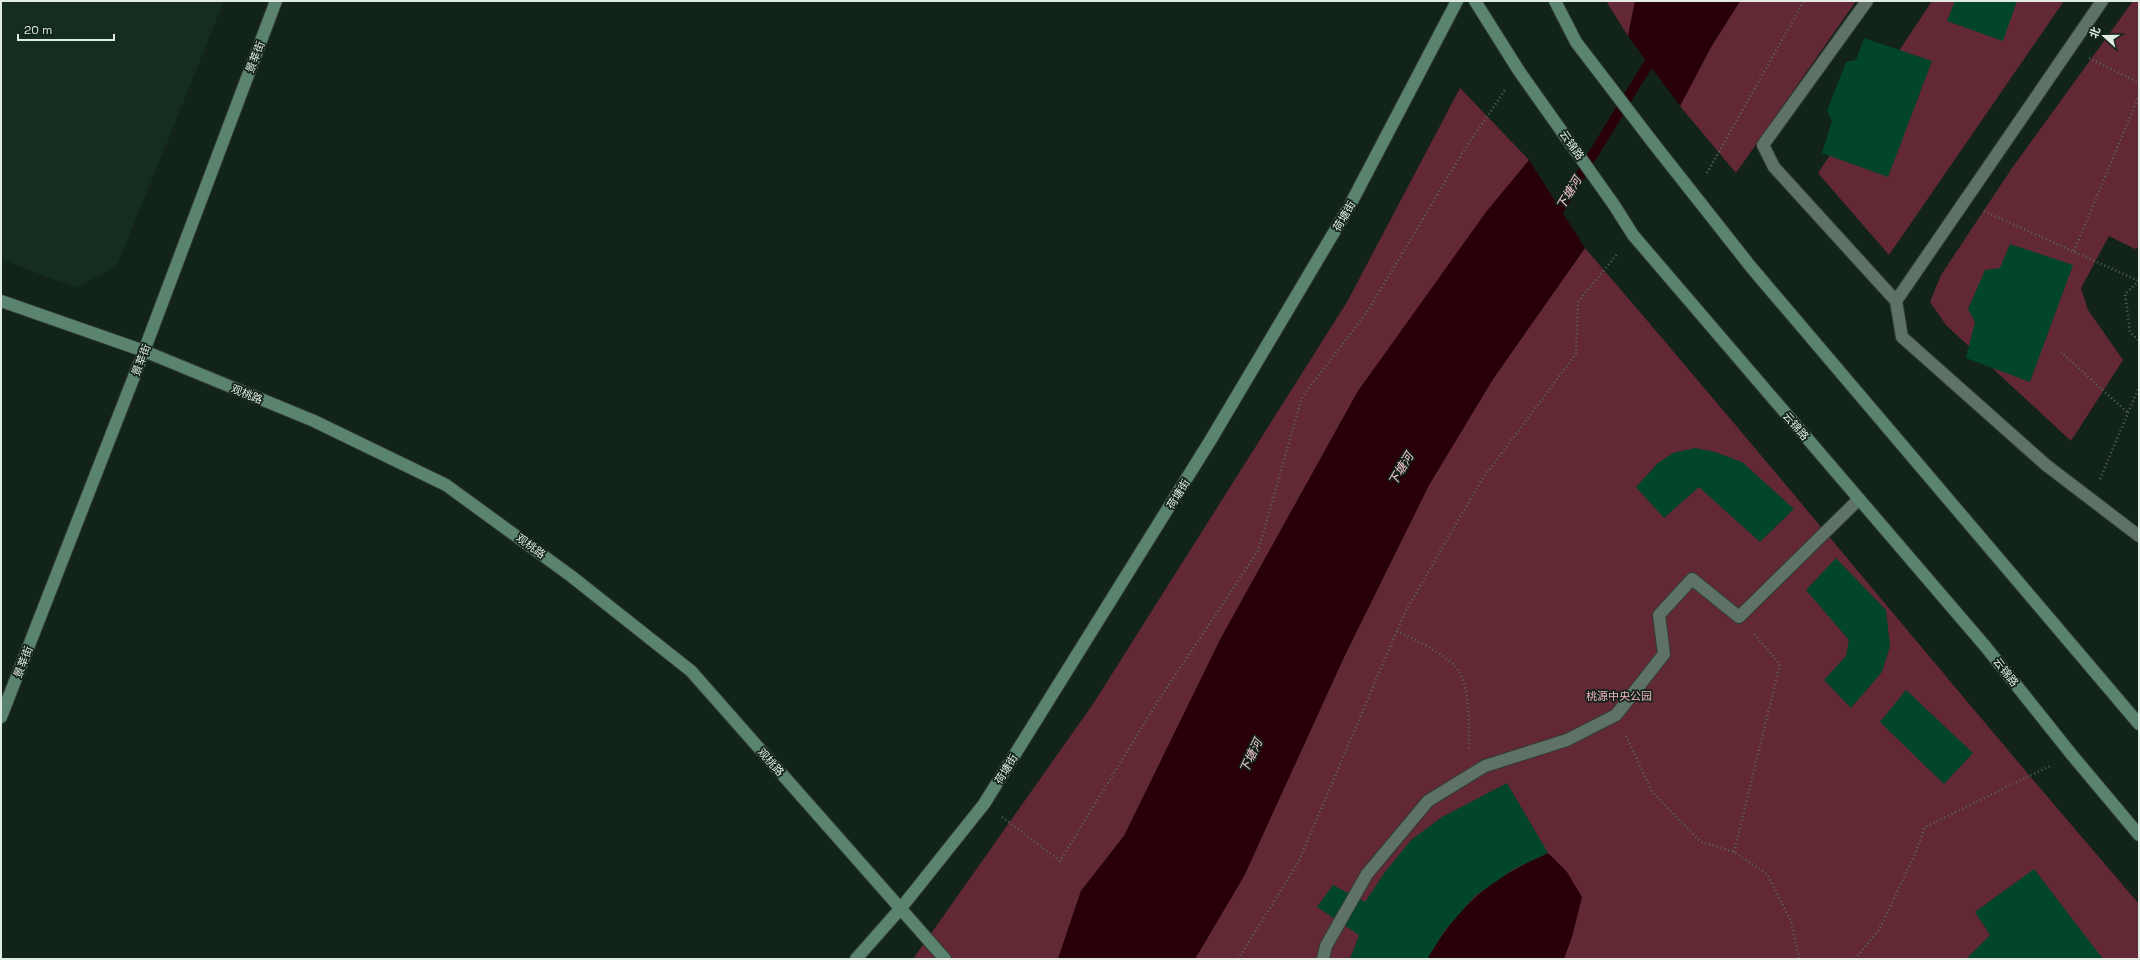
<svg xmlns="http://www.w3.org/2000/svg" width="2140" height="960" viewBox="0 0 2140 960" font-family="'Space Grotesk','Noto Sans SC',sans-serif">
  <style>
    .built { fill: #142d20 }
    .green { fill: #622834 }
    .water { fill: #290009 }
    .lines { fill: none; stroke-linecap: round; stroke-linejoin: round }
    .stream { stroke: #290009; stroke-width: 10 }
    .building { fill: #01452b }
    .lane-casing { stroke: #323d36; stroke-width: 14 }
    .secondary-casing { stroke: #323d36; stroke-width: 14 }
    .path { stroke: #57665e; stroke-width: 2.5; stroke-dasharray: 1 3; stroke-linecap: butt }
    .lane { stroke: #5e7266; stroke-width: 12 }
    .secondary { stroke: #5a846e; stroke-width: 12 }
    .labels { text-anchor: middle; stroke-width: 3.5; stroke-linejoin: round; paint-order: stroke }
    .street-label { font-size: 11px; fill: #e0ebe5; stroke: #12231a }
    .park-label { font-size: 11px; fill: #f2b2bc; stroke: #12231a }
    .water-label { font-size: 12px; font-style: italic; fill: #f7cad0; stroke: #12231a }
  </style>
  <rect width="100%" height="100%" fill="#12231a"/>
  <path class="built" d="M1,1H224L117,266L75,288L1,259Z"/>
  <path class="green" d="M1606,1H1635L1628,36Z
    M1740,1H1856L1736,173L1680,106L1711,47Z
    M1932,1H2064L1889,255L1818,173Z
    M2133,1H2139V247L2135,249L2109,236L2081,288L2088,310L2123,360L2071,441L1946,325L1930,302L1941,275L2012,168Z
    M1460,88L1529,160L1358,391L1221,638L1124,836L1081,891L1058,959H913L1093,704L1347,302Z
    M1585,248C1772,465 1952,687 2139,904V959H1195L1244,876L1345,655L1429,485L1493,379Z"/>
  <path class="water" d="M1635,1H1740L1711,47L1680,106L1628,36Z
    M1529,160L1585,248L1493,379L1429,485L1345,655L1244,876L1195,959H1058L1081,891L1124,836L1221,638L1358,391L1486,212Z
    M1548,853L1567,872L1582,897L1572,937L1564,959H1427C1461,903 1488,880 1548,853Z"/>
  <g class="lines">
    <path class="stream" d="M1553,220L1655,53"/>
  </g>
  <path class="building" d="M1955,1H2017L2003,41L1947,21Z
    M1864,38L1932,61L1888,177L1822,153L1832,121L1827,111L1846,62L1856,60Z
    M2010,244L2073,265L2030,382L1966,358L1975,322L1968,309L1985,270L2000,268Z
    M1695,448L1715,452L1742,462L1794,509L1760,542L1699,487L1664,518L1636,487L1658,463L1673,453Z
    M1836,558L1886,610L1890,646L1882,672L1851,708L1824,680L1846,656L1849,640L1806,590Z
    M1906,690L1973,753L1944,784L1880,722Z
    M1507,783L1548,853L1514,869L1475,896L1445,930L1427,959H1350L1359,935L1317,907L1333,885L1365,902L1385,872L1411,840L1442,817Z
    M2034,869L2103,959H1966L1990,935L1975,912Z"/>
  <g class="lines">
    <g class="lane-casing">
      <path id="lane" d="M1867,1L1763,145L1774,167L1896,301L1902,337L2046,465L2139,536
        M1896,301L2102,1
        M1323,959L1326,946L1367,874L1428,801L1485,766L1567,740L1616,715L1664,654L1659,615L1692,579L1739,617L1859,499"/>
    </g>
    <g class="secondary-casing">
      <path id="secondary" d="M1475,1L1519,71L1614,205L1633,235L1985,646L2072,755L2139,835
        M1555,1L1576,42L1654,144L1751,267L2139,724
        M1,301L144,351L314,421L446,485L571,576L691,671L945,959
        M1,717L144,351L276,1
        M856,959L901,908L984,804L1210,441L1349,207L1457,1"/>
    </g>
    <path class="path" d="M2089,58L2139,83
      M1707,173L1804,1
      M1984,211L2139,281
      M2074,251L2139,96
      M2139,281L2125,294L2130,332L2139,341
      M2061,352L2128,413
      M2100,479L2139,387
      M1397,631C1413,639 1453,657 1460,673C1470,693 1469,727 1469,749
      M1626,736L1652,792L1701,842L1734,852L1767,874L1791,921L1799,959
      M1002,817L1060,861L1158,701L1258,551L1302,397L1367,312L1463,152L1505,90
      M1734,852L1780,664L1754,634
      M1238,959L1298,863L1405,612L1481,481L1576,354L1578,302L1618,253
      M1855,959L1879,930L1915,854L1925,827L2052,765"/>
    <use href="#lane" class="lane"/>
    <use href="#secondary" class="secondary"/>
  </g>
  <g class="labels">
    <g class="street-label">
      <text transform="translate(255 57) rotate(-69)" y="4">景莘街</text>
      <text transform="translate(1572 145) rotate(55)" y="4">云锦路</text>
      <text transform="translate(1344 216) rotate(-60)" y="4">荷塘街</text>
      <text transform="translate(141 360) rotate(-69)" y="4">景莘街</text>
      <text transform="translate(247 394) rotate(22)" y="4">观桃路</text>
      <text transform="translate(1796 426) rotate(49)" y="4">云锦路</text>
      <text transform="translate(1178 494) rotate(-58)" y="4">荷塘街</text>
      <text transform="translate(531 546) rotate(36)" y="4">观桃路</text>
      <text transform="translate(23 662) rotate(-69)" y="4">景莘街</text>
      <text transform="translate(2006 672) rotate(52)" y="4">云锦路</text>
      <text transform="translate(771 762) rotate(48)" y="4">观桃路</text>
      <text transform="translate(1006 769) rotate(-58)" y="4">荷塘街</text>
    </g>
    <g class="park-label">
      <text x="1619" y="700">桃源中央公园</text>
    </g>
    <g class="water-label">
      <text transform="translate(1569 193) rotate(-59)" y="4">下塘河</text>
      <text transform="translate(1401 469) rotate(-59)" y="4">下塘河</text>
      <text transform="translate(1251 756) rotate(-65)" y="4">下塘河</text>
    </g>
  </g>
  <rect width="2140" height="960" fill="none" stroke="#e0ebe5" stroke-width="4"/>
  <g transform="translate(2104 36) rotate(291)" stroke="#12231a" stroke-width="3" paint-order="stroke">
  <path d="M0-3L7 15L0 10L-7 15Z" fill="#e0ebe5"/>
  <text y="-6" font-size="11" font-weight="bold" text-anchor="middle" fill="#e0ebe5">北</text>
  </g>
  <path d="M18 34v6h96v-6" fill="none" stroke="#e0ebe5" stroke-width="2"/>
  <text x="24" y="34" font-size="12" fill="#e0ebe5" stroke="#12231a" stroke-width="3" paint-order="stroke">20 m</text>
</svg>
